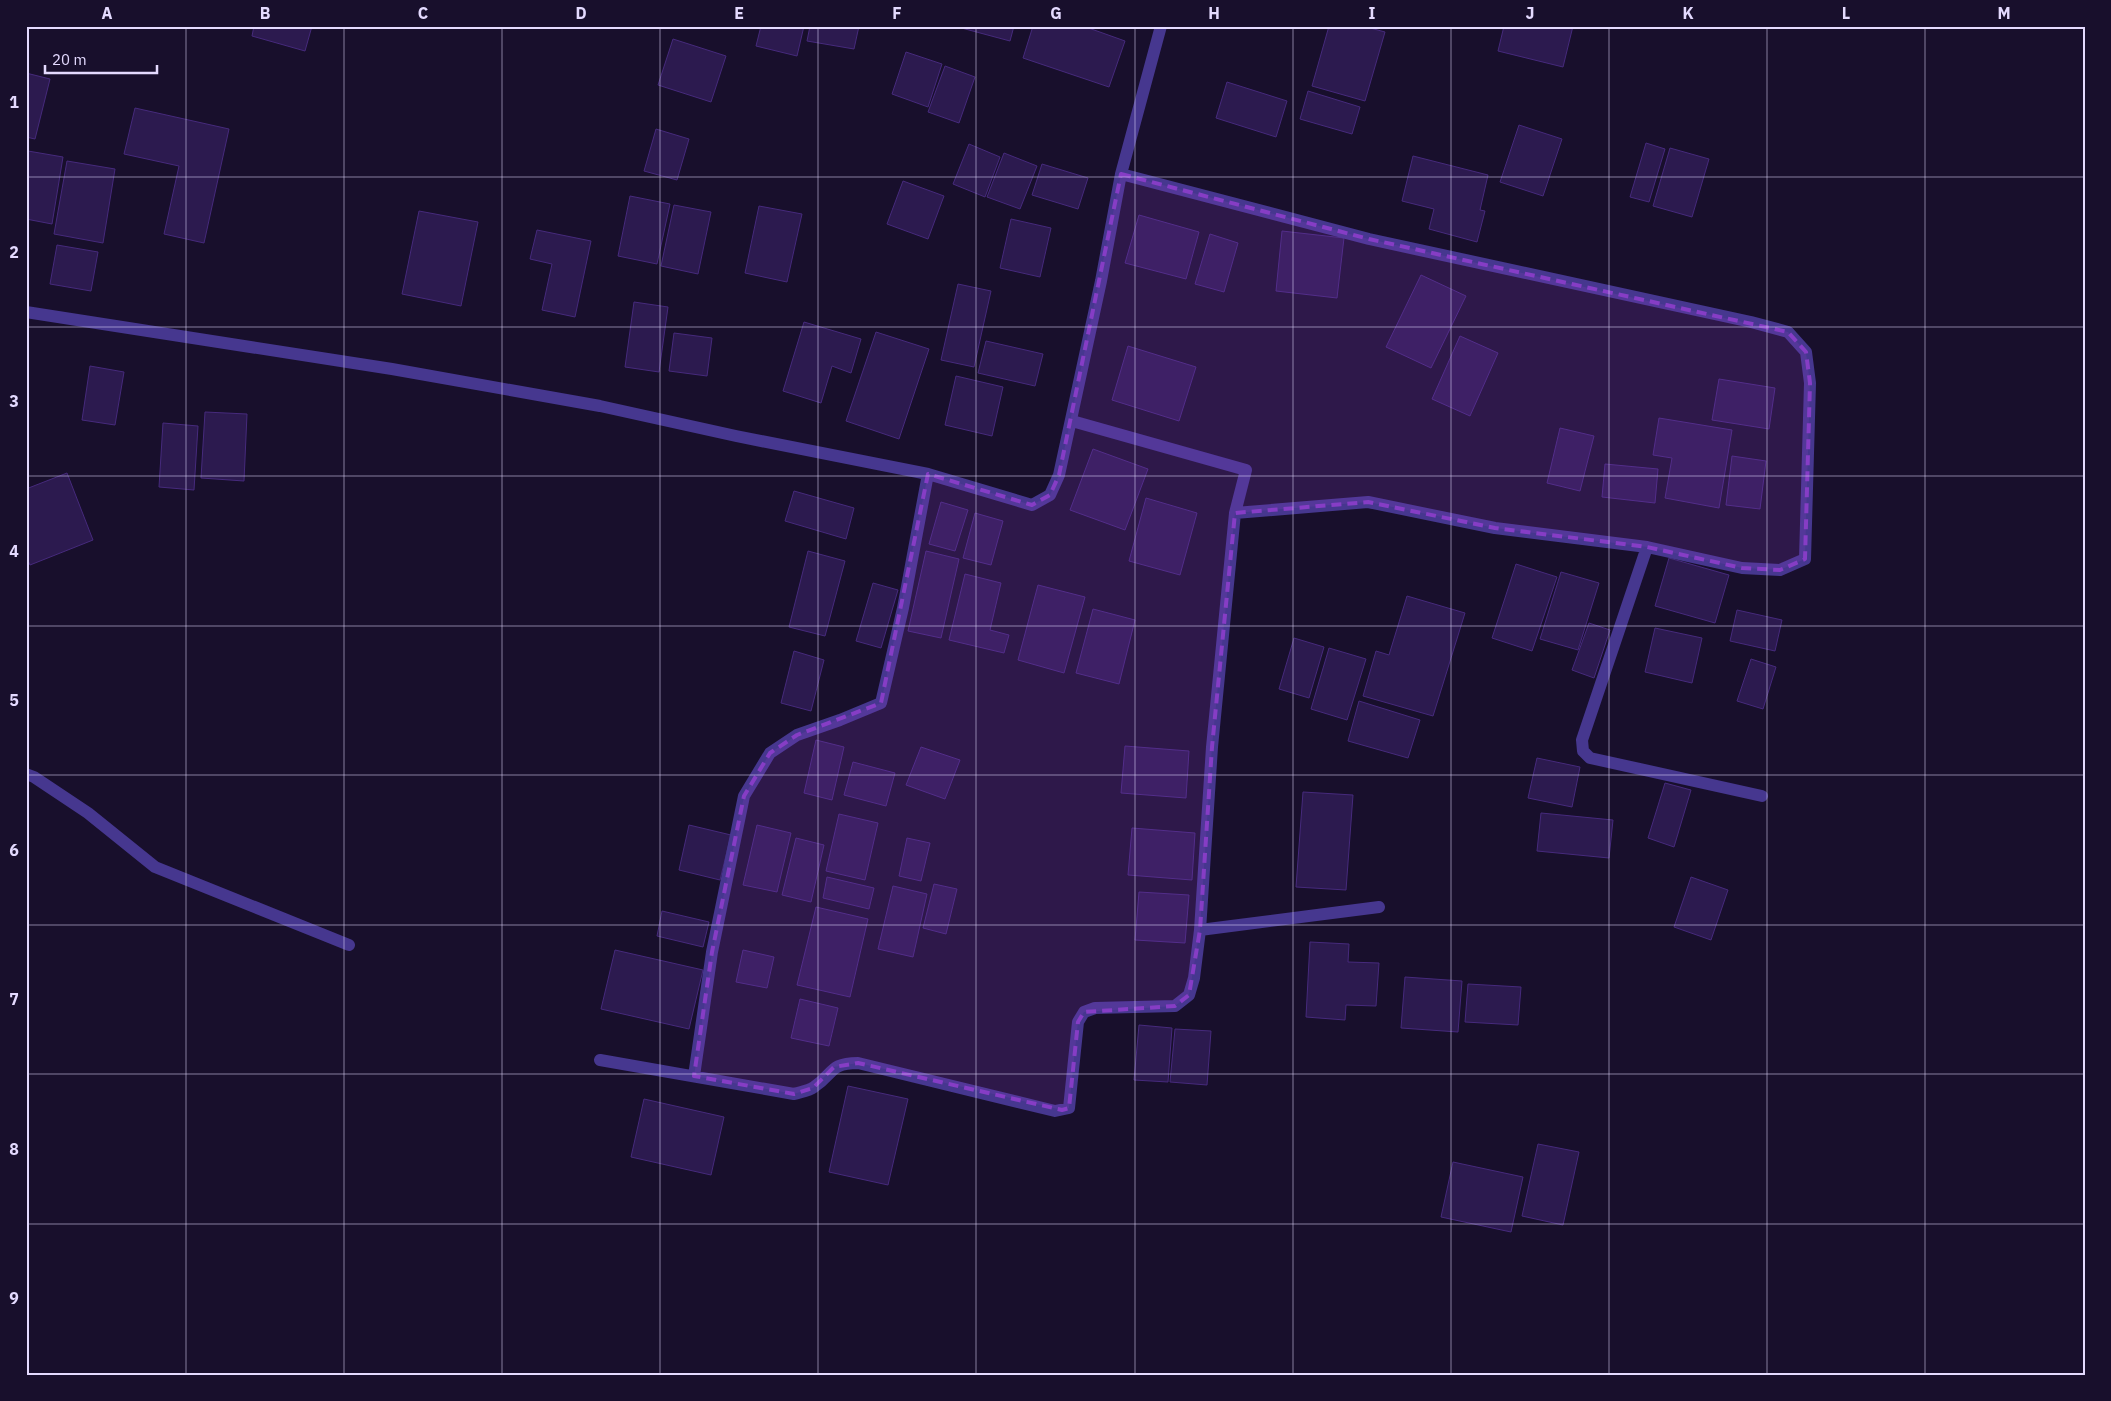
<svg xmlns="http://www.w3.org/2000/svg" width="2111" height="1401" viewBox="0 0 2111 1401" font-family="'IBM Plex Sans',sans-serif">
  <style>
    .building { fill: #2c1a4f; stroke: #462a7c }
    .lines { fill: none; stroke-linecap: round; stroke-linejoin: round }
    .minor { stroke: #46378f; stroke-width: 12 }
    .marked { fill: #863dc5; fill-opacity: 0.2; stroke: #863dc5; stroke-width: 4; stroke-dasharray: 10 6; stroke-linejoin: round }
    .grid { fill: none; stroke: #e4daff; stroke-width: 1; stroke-opacity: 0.55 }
    .neatline { fill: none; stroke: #e4daff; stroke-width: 2 }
    .grid-label { font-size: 16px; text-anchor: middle; font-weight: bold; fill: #e4daff }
  </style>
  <rect width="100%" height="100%" fill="#180f2c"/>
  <path class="building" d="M254,26H312L305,51L252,36Z
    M761,26H804L797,56L756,46Z
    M810,26H859L854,49L807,41Z
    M954,26H1014L1010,41Z
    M1033,26H1083L1125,41L1109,87L1023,58Z
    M1329,26H1363L1385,32L1365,101L1312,86Z
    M1504,26H1573L1563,67L1498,51Z
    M673,39L726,56L711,102L658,85Z
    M906,52L942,64L928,107L892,94Z
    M945,66L975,77L959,123L928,112Z
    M26,73L50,79L35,139L26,137Z
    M1227,82L1287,101L1276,137L1216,118Z
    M1308,91L1360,107L1352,134L1300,119Z
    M135,108L229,129L204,243L164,234L179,166L124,154Z
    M1519,125L1562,139L1543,196L1500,182Z
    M656,129L689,139L677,180L644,171Z
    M1646,143L1665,149L1649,202L1630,197Z
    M969,144L1000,157L985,197L953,184Z
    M1670,148L1709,159L1692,217L1653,206Z
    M28,151L63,157L52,224L26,219Z
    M1004,153L1037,166L1020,209L987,197Z
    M1413,156L1488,175L1480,210L1485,211L1477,242L1429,229L1434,209L1402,201Z
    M67,161L115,169L103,243L54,234Z
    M1042,164L1088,178L1078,209L1032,195Z
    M903,181L944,196L928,239L887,224Z
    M630,196L670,204L657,264L618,256Z
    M674,205L711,212L698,274L661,266Z
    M759,206L802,214L787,282L745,273Z
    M419,211L478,222L461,306L402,294Z
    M1139,215L1199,232L1186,279L1125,263Z
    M1011,219L1051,228L1040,277L1000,268Z
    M537,230L591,241L575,317L542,310L552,264L530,259Z
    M1282,231L1344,238L1337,298L1276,291Z
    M1210,234L1238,243L1224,292L1195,284Z
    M57,245L98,252L91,291L50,284Z
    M1421,275L1466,296L1431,368L1386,347Z
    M958,284L991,291L974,367L941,360Z
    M634,302L668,307L659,372L625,367Z
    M804,322L861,339L851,373L832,366L821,403L783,391Z
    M876,332L929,349L899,439L846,421Z
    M674,333L712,338L707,376L669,371Z
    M1460,336L1498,353L1470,416L1432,399Z
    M986,341L1043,354L1035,386L978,373Z
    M1128,346L1196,367L1179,421L1112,400Z
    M90,366L124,372L115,425L82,420Z
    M956,376L1003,387L992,436L945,425Z
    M1719,379L1775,388L1769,429L1712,420Z
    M205,412L247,414L244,481L201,478Z
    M1659,418L1732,430L1719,508L1665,498L1672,458L1653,455Z
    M163,423L198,426L194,490L159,487Z
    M1560,428L1594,436L1580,491L1547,483Z
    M1093,449L1148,469L1125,530L1070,510Z
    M1732,456L1766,461L1760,509L1726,505Z
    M1605,464L1658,469L1655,503L1602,497Z
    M67,473L93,540L30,565L26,556V489Z
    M794,491L854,508L846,539L785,521Z
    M1146,498L1197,513L1180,575L1129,561Z
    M941,502L968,510L955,551L929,544Z
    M975,513L1003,521L991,565L963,558Z
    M808,551L845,561L825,636L789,627Z
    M926,551L959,559L941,638L908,631Z
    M1669,558L1729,575L1715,623L1655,606Z
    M1516,564L1557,577L1532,651L1492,638Z
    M1561,572L1599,583L1578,650L1540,639Z
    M965,574L1001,583L990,630L1009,635L1004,653L949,640Z
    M873,583L898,590L881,648L856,641Z
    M1038,585L1085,597L1064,673L1018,660Z
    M1407,596L1465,613L1433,716L1363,696L1376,651L1389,655Z
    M1093,609L1135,620L1119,684L1076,673Z
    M1737,610L1782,620L1775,651L1730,641Z
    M1589,623L1610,630L1594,678L1572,670Z
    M1655,628L1702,638L1692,683L1645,672Z
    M1294,638L1324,647L1309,698L1279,689Z
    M1329,648L1366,659L1347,720L1311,709Z
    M794,651L824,660L811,711L781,703Z
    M1751,659L1776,667L1763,709L1737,701Z
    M1359,701L1420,720L1408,758L1348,741Z
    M816,740L844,747L832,800L804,793Z
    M1125,746L1189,751L1186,798L1121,793Z
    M921,747L960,760L945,799L906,785Z
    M1537,758L1580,767L1572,807L1528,798Z
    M853,762L895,773L886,806L844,795Z
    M1665,783L1691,790L1674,847L1648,838Z
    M1303,792L1353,795L1346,890L1296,887Z
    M1541,813L1613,820L1609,858L1537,851Z
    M839,814L878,823L865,880L826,871Z
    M689,825L731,835L720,880L679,870Z
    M757,825L791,833L777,892L743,885Z
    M1132,828L1195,833L1192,880L1128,875Z
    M796,838L824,845L811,902L782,895Z
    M907,838L930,843L921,881L899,876Z
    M827,877L874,888L869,909L823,898Z
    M1691,877L1728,890L1711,940L1674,927Z
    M934,884L957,889L946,934L923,928Z
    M893,886L927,894L913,957L878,949Z
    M1139,892L1189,895L1185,943L1135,940Z
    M816,907L868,919L850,997L797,985Z
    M662,911L709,922L703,947L657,936Z
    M1310,942L1349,944L1348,962L1379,963L1376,1006L1346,1005L1345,1020L1306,1017Z
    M615,950L703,970L689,1029L601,1009Z
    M743,950L774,957L767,988L736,982Z
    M1405,977L1462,981L1458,1032L1401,1028Z
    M1468,984L1521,987L1518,1025L1465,1022Z
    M800,999L838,1008L829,1046L791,1038Z
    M1139,1025L1172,1028L1168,1082L1134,1080Z
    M1175,1029L1211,1031L1207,1085L1170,1082Z
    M848,1086L908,1099L888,1185L829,1172Z
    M644,1099L724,1117L711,1175L631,1157Z
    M1538,1144L1579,1152L1563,1225L1522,1216Z
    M1453,1162L1523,1177L1511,1232L1441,1217Z"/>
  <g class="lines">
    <path class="minor" d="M26,312L392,369L600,406L736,436L928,474L1032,505L1050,495L1059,475L1101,281L1121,174L1161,26
      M1072,421L1246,470L1235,513L1368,502L1495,528L1647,547L1742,568L1780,570L1805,559L1810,383L1806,352L1788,332L1751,322L1369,239L1121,174
      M1647,547L1582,740L1583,751L1590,758L1762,796
      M26,774L34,777L88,813L155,867L349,945
      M1200,930L1379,907
      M600,1060L794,1094C800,1092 809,1091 814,1087C834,1074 829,1063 858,1063L1055,1111L1069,1108L1078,1022L1084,1012L1095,1008L1175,1006L1189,995L1194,978L1200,930L1212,747L1235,513
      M694,1076L712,952L744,796L770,753L797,735L840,720L881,703L903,608L928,474"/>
  </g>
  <path class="marked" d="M1121,174L1369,239L1788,332L1806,352L1810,383L1805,559L1780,570L1742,568L1647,547L1495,528L1368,502L1235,513L1212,747L1200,930L1189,995L1175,1006L1084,1012L1078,1022L1069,1108L1062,1110L858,1063L834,1067L813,1088L794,1094L694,1076L712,952L744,796L770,753L797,735L881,703L928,474L1032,505L1050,495L1059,475Z"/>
  <path class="grid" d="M186,26V1375M344,26V1375M502,26V1375M660,26V1375M818,26V1375M976,26V1375M1135,26V1375M1293,26V1375M1451,26V1375M1609,26V1375M1767,26V1375M1925,26V1375M26,177H2085M26,327H2085M26,476H2085M26,626H2085M26,775H2085M26,925H2085M26,1074H2085M26,1224H2085"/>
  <rect width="2111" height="1401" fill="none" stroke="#180f2c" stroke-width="55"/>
  <path d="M45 65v8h112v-8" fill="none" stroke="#e4daff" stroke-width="2.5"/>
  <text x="52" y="65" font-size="15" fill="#e4daff" stroke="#180f2c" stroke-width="4" paint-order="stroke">20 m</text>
  <rect x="28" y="28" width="2056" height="1346" class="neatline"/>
  <g class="grid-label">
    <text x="107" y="19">A</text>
    <text x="265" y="19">B</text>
    <text x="423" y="19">C</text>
    <text x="581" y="19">D</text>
    <text x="739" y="19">E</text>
    <text x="897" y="19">F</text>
    <text x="1056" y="19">G</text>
    <text x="1214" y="19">H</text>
    <text x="1372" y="19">I</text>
    <text x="1530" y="19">J</text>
    <text x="1688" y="19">K</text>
    <text x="1846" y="19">L</text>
    <text x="2004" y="19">M</text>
    <text x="14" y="108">1</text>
    <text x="14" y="258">2</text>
    <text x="14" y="407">3</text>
    <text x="14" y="557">4</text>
    <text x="14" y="706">5</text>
    <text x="14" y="856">6</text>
    <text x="14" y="1005">7</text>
    <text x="14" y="1155">8</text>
    <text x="14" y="1304">9</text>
  </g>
</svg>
